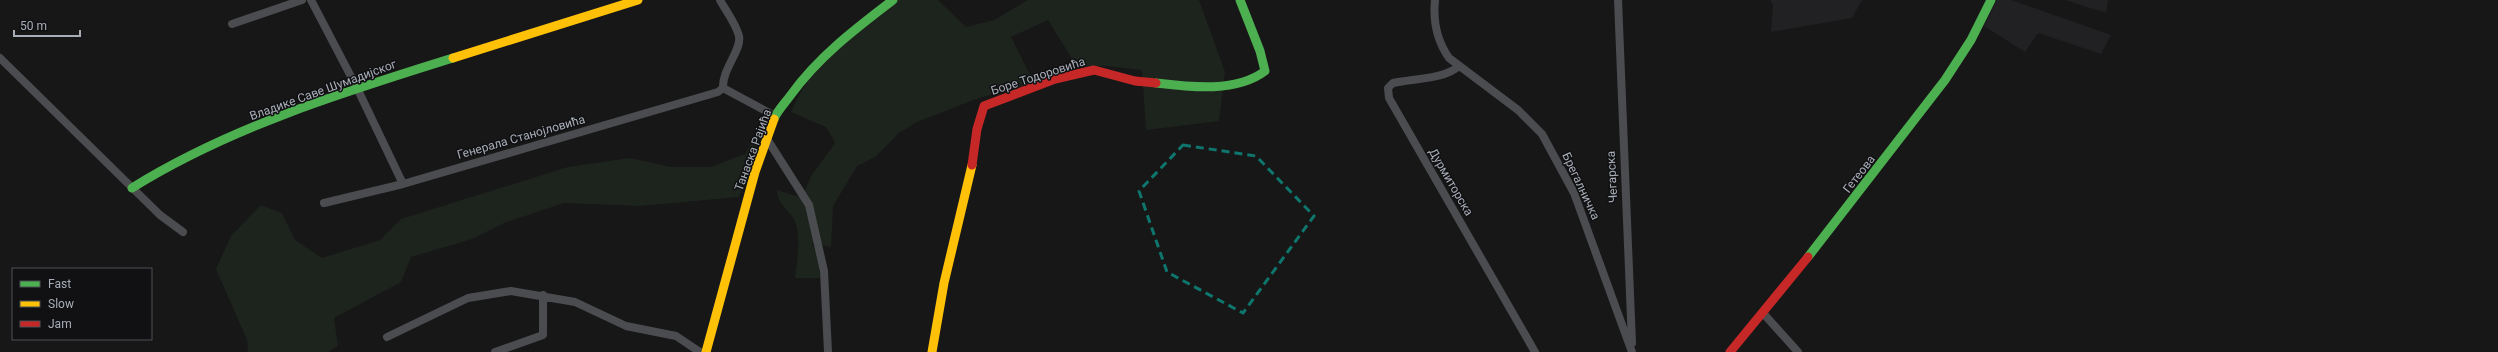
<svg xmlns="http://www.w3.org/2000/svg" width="2498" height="352" viewBox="0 0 2498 352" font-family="Roboto,sans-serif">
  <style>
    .built { fill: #212123 }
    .green { fill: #1d241e }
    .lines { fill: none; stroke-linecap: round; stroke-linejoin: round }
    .street { stroke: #4b4c50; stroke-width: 8 }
    .fast { stroke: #4caf50; stroke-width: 9 }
    .slow { stroke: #ffc107; stroke-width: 9 }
    .jam { stroke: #c62828; stroke-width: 9 }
    .marked { fill: none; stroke: #0f766e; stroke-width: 3; stroke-dasharray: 8 5; stroke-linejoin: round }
    .labels { text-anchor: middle; stroke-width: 3; stroke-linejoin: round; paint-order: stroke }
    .street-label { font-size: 12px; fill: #a8aeb8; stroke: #111113 }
  </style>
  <rect width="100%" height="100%" fill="#171717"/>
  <path class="built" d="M1770,0H1862L1852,18L1771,32L1773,5Z
    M1997,0H2011L2111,35L2101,54L2038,33L2025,52L1984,26Z
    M2065,0H2108L2106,13Z"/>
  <path class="green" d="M896,0H938L966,27L994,20L1028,0H1199L1225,72L1219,121L1146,130L1142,70L1107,66L1077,67L1048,20L1011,37L1034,83L976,99L917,122L899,133L875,157L857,166L833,206L831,247L812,243L819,260L820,278H795C797,262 801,240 796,224C792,211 778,207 777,190L802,198L811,176L835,143L826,127L791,112C812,61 855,33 896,0Z
    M768,116L739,197L640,206L564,203L504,223L472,239L411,257L401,282L334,318L338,346L328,352H248L247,340L216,269L231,236L261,205L282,213L295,240L322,258L380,240L401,219L568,167L630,158L671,167H711L745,154Z"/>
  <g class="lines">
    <path class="street" d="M311,0L358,90L403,184
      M720,0C726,11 736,24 739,36C742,50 722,69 723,88L775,116
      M1435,0C1433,20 1437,41 1449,58L1518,110L1542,134L1574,193L1632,352
      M1618,0L1632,343
      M232,24L302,0
      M0,58L160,215L183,232
      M1459,66C1443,80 1414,78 1393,83L1388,88L1389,98L1535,352
      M767,139L809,205L824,271L828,352
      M324,203L403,184L718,92L723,88
      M1763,313L1798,352
      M387,337L468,298L511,291L575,302L626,326L676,336L700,352
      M495,352L543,335V295"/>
    <path class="fast" d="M1156,83C1190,87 1236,93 1265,71L1260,51L1240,0
      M774,119C777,111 785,103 790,96C818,57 855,29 893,0
      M132,188C230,127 344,92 453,58
      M1808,257L1945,80L1971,40L1991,0"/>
    <path class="slow" d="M453,58L638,0
      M706,352L755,172L774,119
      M932,352L944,283L972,165"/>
    <path class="jam" d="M972,165L977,129L984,106L1055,79L1094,70L1135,81L1156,83
      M1730,352L1808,257"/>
  </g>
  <path class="marked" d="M1183,145L1256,156L1314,216L1243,313L1167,272L1139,191Z"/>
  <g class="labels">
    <g class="street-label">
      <text transform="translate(1038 76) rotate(-18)" y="4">Боре Тодоровића</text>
      <text transform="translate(323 90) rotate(-20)" y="4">Владике Саве Шумадијског</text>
      <text transform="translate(521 137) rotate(-16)" y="4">Генерала Станојловића</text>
      <text transform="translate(753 150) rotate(-70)" y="4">Танаска Рајића</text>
      <text transform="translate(1859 174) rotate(-52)" y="4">Гетеова</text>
      <text transform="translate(1612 177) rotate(-93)" y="4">Чегарска</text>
      <text transform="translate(1451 182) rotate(60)" y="4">Дурмиторска</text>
      <text transform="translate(1581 186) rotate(65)" y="4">Брегалничка</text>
    </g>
  </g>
  <rect x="12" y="268" width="140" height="72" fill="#111113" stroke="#4d5055"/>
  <rect x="20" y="281" width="20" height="6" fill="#4caf50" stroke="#4d5055"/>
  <text x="48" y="288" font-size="12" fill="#a8aeb8">Fast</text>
  <rect x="20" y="301" width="20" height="6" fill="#ffc107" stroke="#4d5055"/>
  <text x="48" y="308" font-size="12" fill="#a8aeb8">Slow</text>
  <rect x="20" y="321" width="20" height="6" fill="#c62828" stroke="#4d5055"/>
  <text x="48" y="328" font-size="12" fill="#a8aeb8">Jam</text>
  <path d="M14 30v6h66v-6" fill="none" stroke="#a8aeb8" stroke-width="2"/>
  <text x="20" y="30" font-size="12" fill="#a8aeb8" stroke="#111113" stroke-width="3" paint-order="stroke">50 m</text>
</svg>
